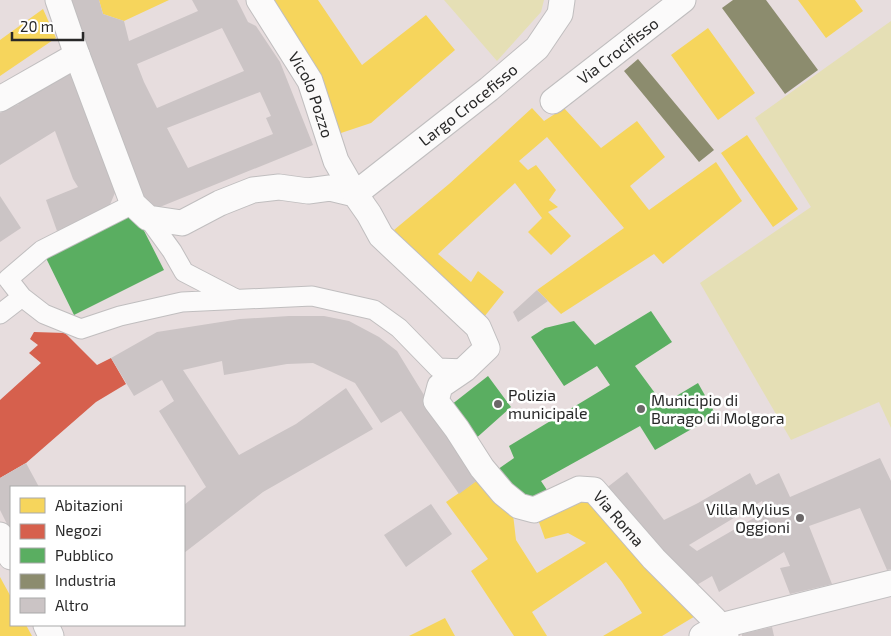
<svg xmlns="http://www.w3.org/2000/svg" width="891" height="636" viewBox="0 0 891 636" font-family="'Exo 2',sans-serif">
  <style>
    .green { fill: #e5dfb5 }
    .homes { fill: #f6d55c }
    .shops { fill: #d6604d }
    .public { fill: #5aae61 }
    .industry { fill: #8c8c6e }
    .building { fill: #cbc4c5; fill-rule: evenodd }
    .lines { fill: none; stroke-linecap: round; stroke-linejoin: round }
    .pedestrian-casing { stroke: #c0bebf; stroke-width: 21 }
    .minor-casing { stroke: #c0bebf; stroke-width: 27 }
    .pedestrian { stroke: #fbfafa; stroke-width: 19 }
    .minor { stroke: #fbfafa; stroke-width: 25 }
    .poi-dot { fill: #6b6768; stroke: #fff; stroke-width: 2 }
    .labels { text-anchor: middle; stroke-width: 5; stroke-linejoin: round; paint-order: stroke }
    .street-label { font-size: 16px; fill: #282828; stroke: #fff }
    .poi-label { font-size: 16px; fill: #282828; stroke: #fff; text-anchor: start }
  </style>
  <rect width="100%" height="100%" fill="#e7ddde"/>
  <path class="green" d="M444,0H544L541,12L497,61Z
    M891,21V428L879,402L791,440L700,283L811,207L755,118Z"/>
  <path class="homes" d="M99,0H169L124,21L103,14Z
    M270,0H318L362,65L426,15L455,50L371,123L338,134Z
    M798,0H855L863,11L826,38Z
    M43,9L56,38L0,76V40Z
    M708,28L755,93L718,120L671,55Z
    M532,108L544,121L564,108L601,148L637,121L665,157L630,186L649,210L716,162L742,201L663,264L654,254L561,314L537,290L624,228L547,137L519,161L528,170L536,165L556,190L549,200L558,207L548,212L571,236L551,255L528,232L542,218L515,183L438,254L471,282L478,271L504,292L484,317L425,266L394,230L449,184Z
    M747,135L798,209L773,227L721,153Z
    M482,477L513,514L516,540L537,573L586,543L568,533L545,539L536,514L585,497L697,615L662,636H603L642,613L622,582L606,562L532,612L547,636H514L471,571L488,559L446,502Z
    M0,577L11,597V625H26L32,636H0Z
    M445,618L455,636H409Z"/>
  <path class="shops" d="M34,332L65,333L97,365L111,358L126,384L96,402L26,463L0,478V400L41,363L29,353L38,345L30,339Z"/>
  <path class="public" d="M135,213L164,270L74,315L46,258Z
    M651,311L672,342L635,366L663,404L698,383L716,415L655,450L640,426L541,481L549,493L524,500L494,472L514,458L509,446L610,385L597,366L564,386L531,337L545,328L574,321L595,345Z
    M488,376L511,407L473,441L451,405Z"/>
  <path class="industry" d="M733,0H766L818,70L785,94L722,8Z
    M638,59L714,150L699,162L624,71Z"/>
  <path class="building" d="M69,0H99L103,14L124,21L129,41L198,11L192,0H237L248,22L256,26L280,62L313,145L150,211L140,187L118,146ZM222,28L244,71L157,108L144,82L137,64ZM260,92L271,116L266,118L273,134L188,168L167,128Z
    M76,70L117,188L109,207L57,231L46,200L78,187L73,179L55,131L0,165V113L19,104L16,100Z
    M0,196L21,228L0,242Z
    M537,290L548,301L518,322L513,312Z
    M289,316H324L349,321L379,337L397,351L424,395L482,477L459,494L401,411L381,423L355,383L313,363L287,364L224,375L222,361L183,370L239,455L296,424L346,388L373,429L263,492L184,553V505L206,487L159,411L174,401L162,380L134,396L111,358L157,332L240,319Z
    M880,458L891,481V569L887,570L860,508L809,526L832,584L790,594L780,568L790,566L784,552L719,592L712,576L695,586L605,489L627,472L664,520L698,503L750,473L756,485L779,473L790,497ZM762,501L766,511L697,551L689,545Z
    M26,463L39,487H11V532L0,510V478Z
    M431,504L452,534L406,567L384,535Z
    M772,627L774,636H742V634Z"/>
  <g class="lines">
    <g class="pedestrian-casing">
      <path id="pedestrian" d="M133,204L42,250L8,279L22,297L44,314L81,329L120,316L182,302L312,296L374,310L399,328L438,368L465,369
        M148,218L172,251L184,272L236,299
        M0,314L22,297"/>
    </g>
    <g class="minor-casing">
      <g id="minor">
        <path id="s1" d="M58,0L77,55L133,204L148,218L182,223L220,203L253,190L279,187L308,191L330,188L355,194L369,214L381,236L478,327L487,348L465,369L440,386L436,401L457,429L482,468L503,493L519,506L534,510L579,489L594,490L654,559L714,619L726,636"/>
        <path id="s2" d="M259,0L310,81L336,161L355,194L489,89L537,48L560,14L562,0"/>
        <path d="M0,99L77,55"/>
        <path id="s3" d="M553,101L683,0"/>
        <path d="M0,535L11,557"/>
        <path d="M46,625L51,636"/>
        <path d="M702,636L720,626L891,583"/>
      </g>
    </g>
    <use href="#pedestrian" class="pedestrian"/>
    <use href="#minor" class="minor"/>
  </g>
  <g class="poi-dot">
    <circle cx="498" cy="404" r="5"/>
    <circle cx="641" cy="409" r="5"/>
    <circle cx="800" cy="518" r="5"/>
  </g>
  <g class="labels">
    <g class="street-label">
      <text dy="6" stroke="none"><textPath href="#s3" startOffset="82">Via Crocifisso</textPath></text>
      <text dy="6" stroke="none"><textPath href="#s2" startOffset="109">Vicolo Pozzo</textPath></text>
      <text dy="6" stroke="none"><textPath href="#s2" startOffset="362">Largo Crocefisso</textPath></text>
      <text dy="6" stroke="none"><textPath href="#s1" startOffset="988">Via Roma</textPath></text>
    </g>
    <g class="poi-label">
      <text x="508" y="401">Polizia<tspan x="508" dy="18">municipale</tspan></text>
      <text x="651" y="406">Municipio di<tspan x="651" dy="18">Burago di Molgora</tspan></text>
      <text x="790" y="515" text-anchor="end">Villa Mylius<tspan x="790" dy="18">Oggioni</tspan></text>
    </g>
  </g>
  <rect x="10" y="486" width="175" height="140" fill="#ffffff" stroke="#a9a9a9"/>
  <rect x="20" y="498" width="25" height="15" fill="#f6d55c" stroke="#a9a9a9"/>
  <text x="55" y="511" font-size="15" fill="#282828">Abitazioni</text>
  <rect x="20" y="524" width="25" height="15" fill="#d6604d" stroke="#a9a9a9"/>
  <text x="55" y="536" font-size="15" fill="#282828">Negozi</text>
  <rect x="20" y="548" width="25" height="15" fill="#5aae61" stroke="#a9a9a9"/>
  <text x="55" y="561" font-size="15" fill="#282828">Pubblico</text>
  <rect x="20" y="574" width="25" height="15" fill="#8c8c6e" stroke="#a9a9a9"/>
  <text x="55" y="586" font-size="15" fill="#282828">Industria</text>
  <rect x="20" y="598" width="25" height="15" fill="#cbc4c5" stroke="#a9a9a9"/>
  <text x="55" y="611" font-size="15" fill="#282828">Altro</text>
  <path d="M12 32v8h71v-8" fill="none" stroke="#282828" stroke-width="2.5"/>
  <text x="20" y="32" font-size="15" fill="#282828" stroke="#ffffff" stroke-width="4" paint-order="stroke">20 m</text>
</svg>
